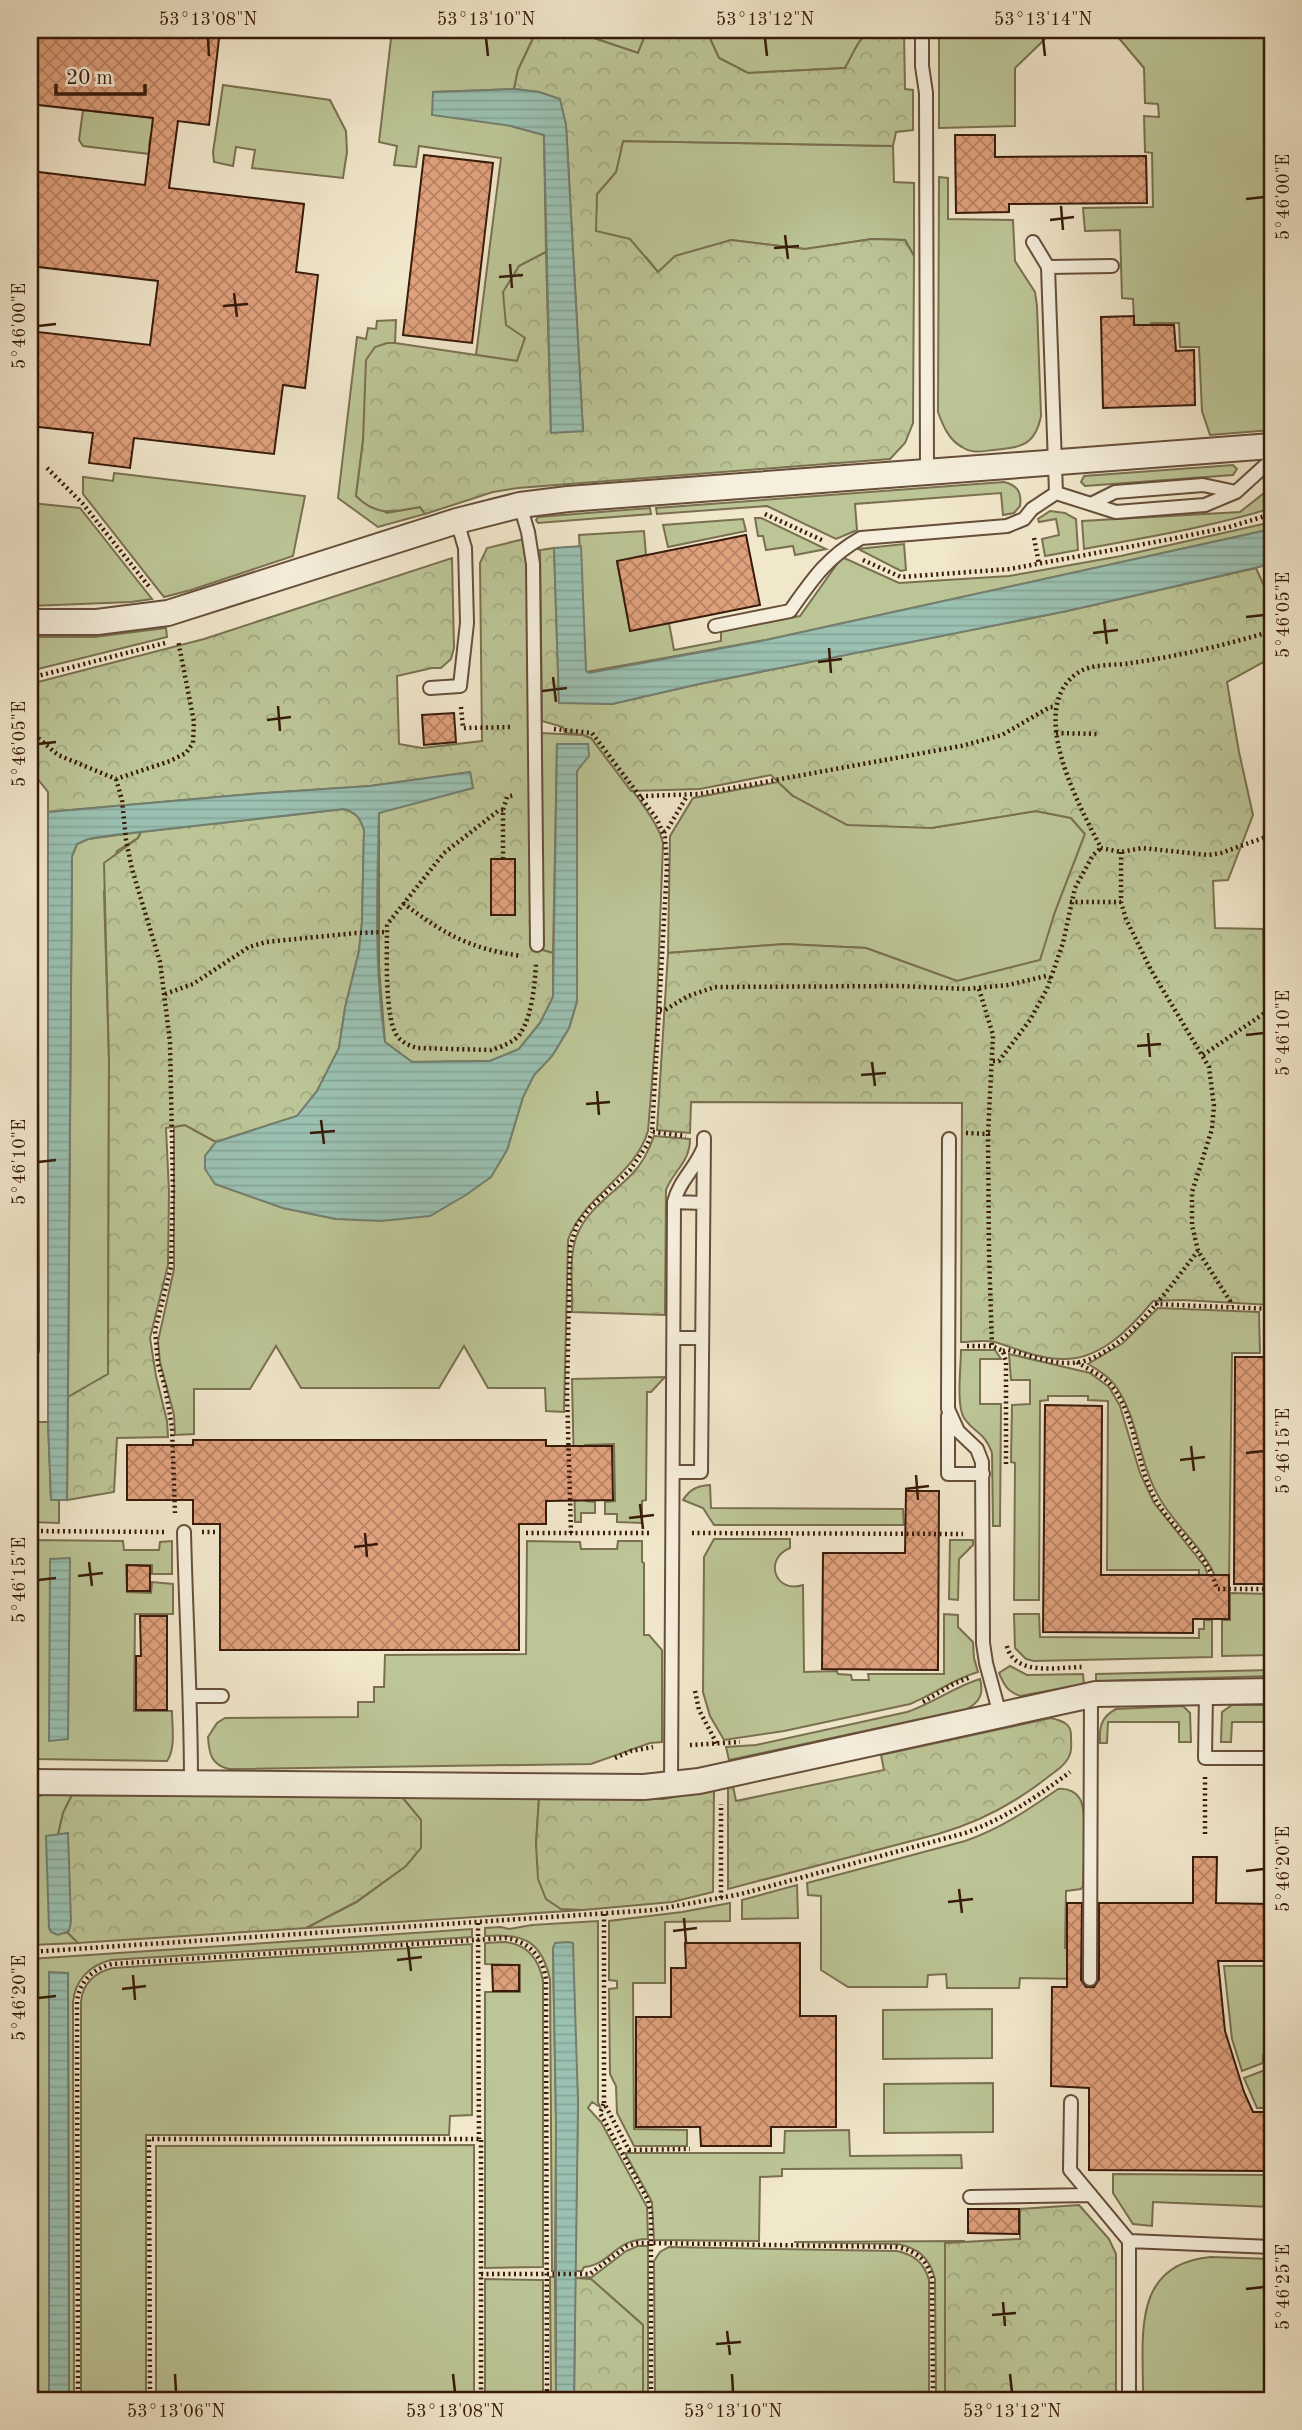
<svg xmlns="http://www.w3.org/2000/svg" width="1302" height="2430" viewBox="0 0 1302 2430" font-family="'Old Standard TT',serif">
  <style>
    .grass { fill: #bcc596; stroke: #7a7050; stroke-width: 2 }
    .forest { fill: url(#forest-crowns); stroke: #7a7050; stroke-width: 2 }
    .water { fill: url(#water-rules); stroke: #737f6f; stroke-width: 2 }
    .building { fill: url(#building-cross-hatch); stroke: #381b0a; stroke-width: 2 }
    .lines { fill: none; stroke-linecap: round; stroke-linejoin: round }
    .lane-casing { stroke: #664e3a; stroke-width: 16 }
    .street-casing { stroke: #664e3a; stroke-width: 28 }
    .path { stroke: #381b0a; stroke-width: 4.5; stroke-dasharray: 2 3.5; stroke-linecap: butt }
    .lane { stroke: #f6efdd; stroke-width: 12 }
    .street { stroke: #f6efdd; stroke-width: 24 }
    .ticks { fill: none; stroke: #381b0a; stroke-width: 2.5 }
    .neatline { fill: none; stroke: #381b0a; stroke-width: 2.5 }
    .ticks-label { font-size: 18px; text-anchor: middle; fill: #381b0a }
  </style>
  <defs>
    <pattern id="forest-crowns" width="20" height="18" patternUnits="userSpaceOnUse" patternTransform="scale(1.75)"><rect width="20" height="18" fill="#bcc596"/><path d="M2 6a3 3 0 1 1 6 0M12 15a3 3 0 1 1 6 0" fill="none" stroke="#a2a980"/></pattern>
    <pattern id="water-rules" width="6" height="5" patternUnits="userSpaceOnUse" patternTransform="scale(1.75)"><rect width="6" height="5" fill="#9bc1b2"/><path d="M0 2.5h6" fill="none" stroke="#86a598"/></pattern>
    <pattern id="building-cross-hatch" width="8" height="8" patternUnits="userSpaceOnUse" patternTransform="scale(1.75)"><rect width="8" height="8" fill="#e0a17d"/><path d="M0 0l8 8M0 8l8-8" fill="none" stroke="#b78265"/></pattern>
  </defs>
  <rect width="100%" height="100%" fill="#f1e7cb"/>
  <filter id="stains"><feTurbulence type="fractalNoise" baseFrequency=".00286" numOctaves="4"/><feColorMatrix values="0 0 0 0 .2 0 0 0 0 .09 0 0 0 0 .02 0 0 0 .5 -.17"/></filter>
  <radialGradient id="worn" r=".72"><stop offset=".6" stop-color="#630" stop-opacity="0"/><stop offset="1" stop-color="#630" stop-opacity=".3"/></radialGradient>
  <path class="grass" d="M392,30H537L518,70L514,89L433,92L511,126L544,135L546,252L519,266L525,338L517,361L476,355L501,158L419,146L416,167L394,165L397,146L379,142Z
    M542,30H647L638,53L576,32Z
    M706,30H875L863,36L845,68L748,73L719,58Z
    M939,30H1045V39L1015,68V126L939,128Z
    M1112,30H1272V430L1210,435L1202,411L1199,347H1180L1179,323H1151L1152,337L1135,339L1133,299L1122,298L1120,230L1085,231L1083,208L1153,207L1152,153L1145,152L1144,116L1159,117L1158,104L1145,103L1144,68Z
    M223,85L330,100L346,131L347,152L343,178L252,168L255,150L236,147L233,166L214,162L213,152Z
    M83,110L164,119L162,135L151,134L149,146L166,156L83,146L79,140Z
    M623,141L893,146L894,182L914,183V256L905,240L872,239L805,249L731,240L658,272L646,257L595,231L597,194L616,172Z
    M939,177L948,178V219L1013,220L1015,261L1035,292L1037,306L1041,416C1035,446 1021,447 994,450C983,451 972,454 962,447C949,440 943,426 938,412Z
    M396,320L395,343H387L363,441L356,496L387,513L420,507L425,514L378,527L338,498L357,337L366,339L368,328L376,329L377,321Z
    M1233,465L1237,469L1233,475L1085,486L1081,482L1084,476Z
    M114,473L305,496L293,556L191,590L164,597L83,494V477L113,481Z
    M1004,482C1017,485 1022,492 1020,506L1014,513L1003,515L1001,493L855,504L857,530L836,539L767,506L657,514L656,508Z
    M1264,493H1272V508C1211,527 1147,537 1084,549L1082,521L1240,512Z
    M31,503L80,508L152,599L131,602L30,606Z
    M650,508L651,514L538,523L536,520L538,517Z
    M1050,511L1065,513L1076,519L1078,550L1045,556L1042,539L1059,535L1056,519L1039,522L1038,519Z
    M755,518H761L826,549L795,555L793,546L766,550L763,536H758Z
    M743,519L746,531L668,547L663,525Z
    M1272,522V529L766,640L586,672L579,535L644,531L646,555L617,562L630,630L669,623L674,650L721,641V631L800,616L842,557L899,583L1009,576L1121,556Z
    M904,544L906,570L901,571L858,549Z
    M166,628L167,637L30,671V637H94Z
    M541,733L583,735L591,738C608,761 660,819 663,844L656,1032L648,1131C635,1176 583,1196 568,1240L564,1412L546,1411L545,1388H488L464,1346L439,1388H301L276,1346L250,1389H194V1434L175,1435L174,1415L160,1362L158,1341L174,1269V1127L185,1125L216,1142L205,1156L215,1184L283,1208L336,1219L507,1150L523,1097L534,1075L552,1056L569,1028L577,1001V771L587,744H557L553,953L543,950Z
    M778,782L793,796L931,828L1036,811L1071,818L1085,834L1055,912L1041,960L957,981L866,948L785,944L668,953L670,836L693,798Z
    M141,832L138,838L117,851L104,892L109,1060L108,1374L68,1397L72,856L77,844L88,839Z
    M1158,1308L1259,1312L1260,1353H1232L1229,1584L1218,1583C1204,1546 1178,1530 1160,1499C1139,1465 1139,1421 1117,1388C1110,1377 1098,1370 1088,1364L1123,1343Z
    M961,1350H995L1001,1359H980V1404H1001L1000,1526H993L992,1453C985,1432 974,1433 964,1418C956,1405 961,1367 961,1350Z
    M1009,1354L1090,1373L1109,1387L1120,1406L1140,1473L1154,1503L1205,1567L1211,1586L1199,1598V1570H1107L1108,1401L1088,1400V1396H1048V1400L1040,1401L1039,1600H1014L1015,1463L1011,1462L1012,1405L1030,1404V1380H1011Z
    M665,1377L651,1392H647L646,1500L642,1501V1523L617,1522V1514H605V1502L615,1501L614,1444L585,1445L586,1501L595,1502V1513H581V1522H575L572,1379Z
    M30,1422H48L51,1499L59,1500V1523L30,1522Z
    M710,1485L711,1508L903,1509L904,1525H714L703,1508L683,1500C690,1489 697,1486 710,1485Z
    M714,1539H790V1548C763,1559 775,1594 803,1585L804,1672L837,1671L838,1674L851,1675L852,1680H869L868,1674H944V1614L958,1615V1627L973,1642L974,1658L978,1672C953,1679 933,1695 910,1704L784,1731L724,1740L710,1716L703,1692L704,1557Z
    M30,1540L123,1541L124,1550H159L160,1542L172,1541V1574H152V1565H126L127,1592L151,1593L152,1582L173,1584V1614H135L134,1711H172C172,1727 176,1748 167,1761L35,1759L30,1728Z
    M950,1540H973V1545L959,1559L958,1600L949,1599Z
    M527,1541L580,1542L581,1549H617L618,1541H642V1562L644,1563V1635H649L662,1650V1742L650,1743L591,1764L229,1769C211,1765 209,1753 208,1737L217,1723L225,1718L358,1717V1702H374V1687H384L385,1655L526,1654Z
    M1230,1593L1272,1594V1655L1222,1656V1620H1230Z
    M1014,1614H1039L1040,1637L1199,1638V1629H1204V1620H1212V1657L1034,1661L1026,1659L1015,1648Z
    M1010,1666L1027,1675L1083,1674L1084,1684L1020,1696C1007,1691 1004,1685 999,1673Z
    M1272,1670V1676L1096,1681V1674Z
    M980,1679C984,1693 980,1702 967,1709L729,1760L726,1747L756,1745L907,1712C933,1703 954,1687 980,1679Z
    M1232,1705H1272V1722H1232L1231,1742H1221L1222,1712Z
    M1183,1706L1190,1713L1191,1742H1179V1722H1108L1107,1743H1100C1099,1727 1101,1717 1116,1709Z
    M1058,1789C1068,1788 1077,1792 1081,1801C1088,1819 1083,1865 1083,1886L1081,1889L1066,1891L1065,1948L1083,1949V1979L1020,1978L1019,1988H947L946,1974L928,1975L927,1987H848L821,1970V1896L808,1895L807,1883L965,1841C1000,1829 1028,1810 1058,1789Z
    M45,1794L72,1795L63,1813L58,1835L47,1836L65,1933L67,1932L78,1943L30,1945V1800Z
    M402,1797L539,1798L536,1844L561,1909L583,1910L306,1928L357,1902L406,1866L421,1820Z
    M797,1885L798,1918L742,1919V1900Z
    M730,1903V1921L665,1922V1983H633L634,2129L687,2130V2146H634L617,2113L616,2086L610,2074L609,1989L617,1988V1981L609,1980V1921L682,1912Z
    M598,1921V2102L600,2107L592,2102L588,2108L601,2122L647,2207L648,2239C614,2239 611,2265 584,2267L582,2271H575L578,2103L576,2063L553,1948L556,2120L555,2271H552L550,1980C542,1940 522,1933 485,1936V1928L501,1927L509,1929L532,1925Z
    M472,1929V1937L111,1960C90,1965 75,1980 73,2002L74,2400H69L68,1973H49V2400H32L30,1959Z
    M504,1942C528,1944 539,1959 543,1981V2267L485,2268V1992H520V1965L485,1964V1943Z
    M472,1944V2115L450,2116L449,2135H146V2400H81V2002C82,1984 95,1972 113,1968Z
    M1224,1966H1272V2041L1263,2055V2063L1242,2071L1232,2039Z
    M992,2009V2058L883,2059V2010Z
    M1265,2070L1272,2080V2108H1257L1244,2078Z
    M993,2083V2132L884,2133V2084Z
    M849,2130L850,2156L961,2155L962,2168L782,2169V2176L760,2177L759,2241L654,2240L652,2202L625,2153H784L785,2131Z
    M474,2145V2400H156V2146Z
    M1113,2174L1272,2175V2207L1153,2202L1152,2226L1133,2224L1113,2193Z
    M965,2241L945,2244V2400H936L935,2279C930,2258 918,2248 898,2244L794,2242Z
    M638,2246H648V2400H643V2325L591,2279L575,2278L592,2277L626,2251Z
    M669,2247L897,2251C914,2255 924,2262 929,2280V2400H655L654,2261L660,2252Z
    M1211,2257L1272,2259V2400H1143C1144,2340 1129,2264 1211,2257Z
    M550,2277H555L556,2400H551Z
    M485,2279L543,2280V2400H485Z"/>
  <path class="forest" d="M537,30L576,32L638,53L647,30H706L719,58L748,73L845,68C865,31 860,30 904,30L905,89L913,90V130L896,132L893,146L623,141L616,172L597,194L596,231L630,239L658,272L675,256L731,240L805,249L872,239L905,240L914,256L913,423L905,443L890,459L518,488L493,492L425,514L420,507C393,512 377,517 356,496L363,441L366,360L375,347L387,343H395L517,361L525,338L506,325L503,292L519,266L546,252L551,432L583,431L566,125L559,99L539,92L514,89L518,70Z
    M524,539L527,569L531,947L553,953V997L540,1023L519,1049L490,1061L412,1062L385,1042L379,968V812L473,788L470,772L370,786L252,794L48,812V792L36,777H30V684L204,639L452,558L454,648L451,659L441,668H432L397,676L399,744L422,748L482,741L480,563L487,548Z
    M554,548L559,702L612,704L699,684L1067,611L1256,568L1269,597L1271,658L1227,682L1239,752L1253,815L1228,880L1213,881L1215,928L1263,929L1264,1003L1272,1004V1305L1182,1300L1153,1301C1130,1329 1099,1361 1061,1359C1040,1359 1017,1349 998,1343C988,1339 972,1342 961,1342L962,1103L691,1102L690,1133L657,1130L668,953L785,944L866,948L957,981L1040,960L1055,912L1085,834L1071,818L1036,811L931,828L847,825L793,796L771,775L700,789L631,791L591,738L583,735L565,733L563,727L542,721L540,550Z
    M344,809C356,813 360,817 364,830L362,922L359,951L345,1008L339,1048L317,1091L297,1116L216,1142L185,1125L166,1128L169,1191L168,1265L150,1338L156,1376L167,1421L168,1437L117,1438L114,1492L67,1500L68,1397L108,1374L109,1060L104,863L138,838L141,832Z
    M654,1136L690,1139C690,1162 674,1170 666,1190L665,1315L572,1312C573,1288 568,1258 577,1235C587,1209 613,1194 632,1174C642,1164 649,1150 654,1136Z
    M1051,1718C1063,1721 1072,1724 1071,1737C1071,1742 1072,1749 1070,1754C1067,1764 1056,1771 1048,1777C1014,1804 980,1822 938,1834L728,1889V1787L733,1786L736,1801L884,1770L881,1755Z
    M714,1790L713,1892L672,1902L583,1910L561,1909L546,1899L538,1879L536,1844L539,1798L663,1799Z
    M72,1795L402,1797L421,1820V1848L406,1866L356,1902L306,1928L78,1943L67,1932L58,1835L63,1813Z
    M1079,2205L1109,2239L1116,2254V2400H945V2243L1020,2239V2209Z
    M575,2278L591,2279L643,2325V2400H574Z"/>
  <path class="water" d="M514,89L539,92L560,99L566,125L583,431L551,433L544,135L511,126L432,115L433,92Z
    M1272,529V564L1067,611L699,684L612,704L559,703L554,548L581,546L586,671L589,673L766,640Z
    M557,744H588L589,756L577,771V1001L569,1028L552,1056L534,1075L523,1097L507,1150L491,1177L466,1195L430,1216L381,1221L336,1219L283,1208L215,1184L205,1169V1156L216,1142L297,1116L317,1091L339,1048L345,1008L359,951L362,922L364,830C360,817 356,813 344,809L113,835L88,839L77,844L72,856L67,1500H51L48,1421V812L252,794L370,786L470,772L473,788L379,813C377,889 374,966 385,1042L412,1062L490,1061L519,1049L540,1023L553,997Z
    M70,1558L68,1739L49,1741L50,1559Z
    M68,1833L71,1922L69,1931L58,1935L51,1932L49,1928L46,1836Z
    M568,1942L573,1943L578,2103L574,2400H556V2120L553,1948L555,1943Z
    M49,1972L68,1973L69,2400H49Z"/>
  <path class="building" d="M30,30H220L209,125L178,121L169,188L304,204L296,272L318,275L305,388L283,385L274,454L134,438L130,468L89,463L93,433L30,426V331L150,345L158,281L30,266V171L145,185L153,118L30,104Z
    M955,135H995V157L1146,156L1147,203L1009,204V212L956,213Z
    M424,155L493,163L472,343L403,335Z
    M1134,316V325H1174L1176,351L1194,350L1195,405L1103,408L1101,317Z
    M746,535L760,605L630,631L617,561Z
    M454,713L456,742L424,745L422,715Z
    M491,859H515V915H491Z
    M1235,1357H1272V1584H1234Z
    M1045,1405L1102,1406L1101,1575H1229V1619H1193V1633L1043,1632Z
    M193,1440H546V1446H612L613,1500L546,1501V1524H519V1650H220V1524H193V1500H127V1445H193Z
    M906,1491H939L938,1670L822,1669L823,1553H905Z
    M127,1565L150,1566V1591H127Z
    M140,1616H167V1710H136V1656H141Z
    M1193,1857H1217L1216,1903L1272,1904V1961H1218L1225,2031L1244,2092L1253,2112H1272V2171L1089,2170V2088L1051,2086L1052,1987H1067V1903H1082L1081,1980L1086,1987H1094L1099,1979V1903H1193Z
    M685,1943H800V2016H836V2127H771V2146H701L700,2127H636V2017H671V1968H686Z
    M492,1965H519V1991H493Z
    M968,2209H1019V2234L968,2233Z"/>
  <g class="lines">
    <g class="lane-casing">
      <path id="lane" d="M922,30V66L926,93L927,472
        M1033,242L1048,267L1112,266
        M1056,493L1116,512L1205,505L1236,492
        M1091,504L1115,492L1203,485L1236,492L1269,462L1268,446
        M520,505L528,532L533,564L537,945
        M715,626L790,611C812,580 827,557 861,538L1007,526L1024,519L1032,509L1056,493L1048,267
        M430,688L460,686L467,623L465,548L457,521
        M949,1139L948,1409L958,1431L977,1449L982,1462L983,1643L986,1663L1000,1715
        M674,1202L703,1203
        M674,1338H702
        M30,1350H32L31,1075
        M948,1416V1474H983
        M673,1472H701L704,1138
        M184,1532C186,1616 191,1699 191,1782
        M1206,1692L1205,1758H1272
        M191,1696H222
        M671,1784L674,1202C679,1181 695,1169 703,1149
        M1090,1979L1091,1695
        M1071,2102L1070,2170L1129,2241V2400
        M970,2197L1091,2195
        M1129,2241L1272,2247"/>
    </g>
    <g class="street-casing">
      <path id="street" d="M30,622H97L168,613L457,521L520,505L568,499L1272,446
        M30,1782L644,1787L699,1781L1096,1694L1272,1691"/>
    </g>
    <path class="path" d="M47,468L83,504L151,589
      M765,514L824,541
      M1034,538L1039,564
      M863,560L901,577L1010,569L1171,539L1229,527L1272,514
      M1272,631C1226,645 1179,656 1131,663C1115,666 1093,663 1079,672C1024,707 1080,807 1101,848L1121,852L1142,848L1209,855L1221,853L1263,838H1272
      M30,678L165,643
      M461,707L463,728L513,727
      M554,729L592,733L657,819L665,838L667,867L652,1132L686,1136
      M30,731L58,755L116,779L170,761L186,753L193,743L194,722L178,640
      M1056,733L1097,734
      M116,779L122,800L126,840L132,869L160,962L170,1042L173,1191L171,1267L155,1331L158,1364L165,1387L172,1427L175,1513
      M641,798L645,796L699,794L961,746L1002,735L1050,707H1056
      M503,810L498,811L444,853L389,922L387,926C387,949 384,1021 398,1037C403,1043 410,1046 417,1048L491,1050C501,1047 514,1042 520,1034C532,1016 535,984 536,963
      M664,832L667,830L687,796
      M1121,852V902L1126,919L1151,970L1209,1067L1214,1106L1212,1129L1192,1192V1225L1198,1251L1230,1301V1306
      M503,859V810L507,797L514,795
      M1070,902H1121
      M403,903C444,934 470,949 522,956
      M979,989L993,1035L988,1134
      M165,994L193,984L249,947L266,942L356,933L387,932
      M660,1010H665L688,996L715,987L900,986L966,989L1008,985L1046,976L1051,978
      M1203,1055L1272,1008
      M993,1061H999L1030,1020L1047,989L1063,943L1075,888L1093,855L1101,848
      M966,1133L988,1134L989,1253L992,1346
      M1155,1304L1272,1309
      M967,1346H992L1003,1351L1006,1362V1466
      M1003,1351L1008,1350C1029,1355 1051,1364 1072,1363C1120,1361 1170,1286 1198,1251
      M1077,1362C1087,1369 1100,1374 1109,1383C1137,1413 1135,1467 1157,1502C1176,1533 1207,1552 1217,1589H1272
      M30,1531L165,1532
      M202,1532H215
      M526,1533H651
      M571,1533L567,1394L570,1247L577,1225L589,1209L630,1170L647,1145L652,1132
      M692,1533L963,1534
      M1007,1646C1014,1677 1059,1667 1082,1667
      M695,1691L699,1710L717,1744
      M923,1702L953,1684L971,1677
      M690,1745L740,1742
      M615,1758L631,1751L653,1747
      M1205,1834V1777
      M721,1898V1804
      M604,1914V2103L629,2150L690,2149
      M478,1923L479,2139
      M30,1952L654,1910L741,1894L965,1833C1004,1819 1037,1797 1070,1772
      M481,2274H590L627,2246L638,2243H651V2214L648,2200L600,2113L604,2103
      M78,2400L77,2002C79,1982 92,1969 112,1964L505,1938C529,1941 543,1957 546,1980L547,2400
      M150,2400L149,2139H481V2400
      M651,2400V2243L897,2247C916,2251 928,2260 932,2279L933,2400"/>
    <use href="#lane" class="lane"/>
    <use href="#street" class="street"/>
  </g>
  <path class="ticks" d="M208,38L209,56M486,38L488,56M765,38L767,56M1043,38L1045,56M1246,199L1264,197M1061,206L1063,230M1050,220L1074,217M785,235L788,259M774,248L799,246M510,264L512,288M499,277L523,275M234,293L237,317M223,306L248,304M38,326L56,324M1246,617L1264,615M1104,619L1107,644M1093,633L1118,630M829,648L831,673M818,662L842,659M553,677L556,702M542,691L567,688M278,706L280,731M267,720L291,717M38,744L56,742M1148,1033L1150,1057M1246,1035L1264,1033M1137,1046L1161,1044M872,1062L875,1086M861,1075L886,1073M597,1091L599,1115M586,1104L610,1102M321,1120L324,1144M310,1133L335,1131M38,1162L56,1160M1191,1446L1194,1471M1246,1453L1264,1451M1180,1460L1205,1457M916,1475L918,1500M905,1489L929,1486M640,1504L643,1529M629,1518L654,1515M365,1533L367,1557M354,1547L378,1544M89,1562L92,1586M78,1576L103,1573M38,1580L56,1578M1246,1871L1264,1869M959,1889L962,1913M948,1902L973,1899M684,1918L686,1942M673,1931L697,1928M408,1946L411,1971M397,1960L422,1957M133,1975L135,2000M122,1989L146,1986M38,1998L56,1996M1246,2289L1264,2287M1003,2302L1005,2326M992,2315L1016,2313M727,2331L730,2355M716,2344L741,2342M175,2374L176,2392M453,2374L455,2392M732,2374L733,2392M1010,2374L1012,2392"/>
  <rect width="1302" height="2430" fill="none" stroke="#f1e7cb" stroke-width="77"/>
  <path d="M56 84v10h89v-10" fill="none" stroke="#381b0a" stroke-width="3.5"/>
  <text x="66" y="84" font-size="21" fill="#381b0a" stroke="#f6efdd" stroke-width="5" paint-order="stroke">20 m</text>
  <rect x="38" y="38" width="1226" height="2354" class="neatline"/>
  <g class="ticks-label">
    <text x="208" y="25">53°13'08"N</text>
    <text x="486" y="25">53°13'10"N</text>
    <text x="765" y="25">53°13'12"N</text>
    <text x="1043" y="25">53°13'14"N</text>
    <text transform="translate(1283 197) rotate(-90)" y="6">5°46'00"E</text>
    <text transform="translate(19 326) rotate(-90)" y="6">5°46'00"E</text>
    <text transform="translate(1283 615) rotate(-90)" y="6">5°46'05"E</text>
    <text transform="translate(19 744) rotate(-90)" y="6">5°46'05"E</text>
    <text transform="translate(1283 1033) rotate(-90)" y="6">5°46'10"E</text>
    <text transform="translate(19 1162) rotate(-90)" y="6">5°46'10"E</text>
    <text transform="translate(1283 1451) rotate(-90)" y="6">5°46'15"E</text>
    <text transform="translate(19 1580) rotate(-90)" y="6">5°46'15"E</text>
    <text transform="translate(1283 1869) rotate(-90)" y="6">5°46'20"E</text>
    <text transform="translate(19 1998) rotate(-90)" y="6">5°46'20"E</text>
    <text transform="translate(1283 2287) rotate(-90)" y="6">5°46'25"E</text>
    <text x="176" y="2417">53°13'06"N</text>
    <text x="455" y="2417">53°13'08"N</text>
    <text x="733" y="2417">53°13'10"N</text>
    <text x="1012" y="2417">53°13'12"N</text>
  </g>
  <rect width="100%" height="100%" filter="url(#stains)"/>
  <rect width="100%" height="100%" fill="url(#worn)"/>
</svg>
